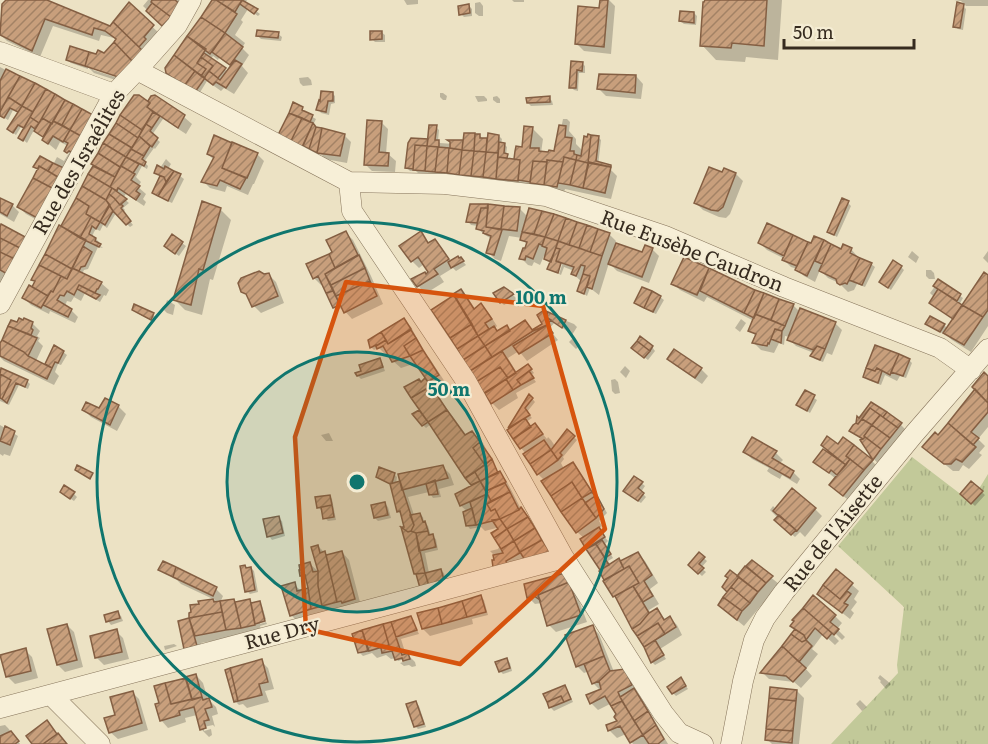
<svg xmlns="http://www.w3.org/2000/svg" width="988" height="744" viewBox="0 0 988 744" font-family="Literata,serif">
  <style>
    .grass { fill: url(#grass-tufts) }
    .shadow { fill: #0003; fill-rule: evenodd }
    .building { fill: url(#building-hatch); stroke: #845f43; stroke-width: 1.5 }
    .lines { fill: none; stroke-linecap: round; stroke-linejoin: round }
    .minor-casing { stroke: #86745b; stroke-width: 21 }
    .minor { stroke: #f7efd7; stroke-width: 20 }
    .marked { fill: #d6540e; fill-opacity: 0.2; stroke: #d6540e; stroke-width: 4.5; stroke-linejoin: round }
    .ring { fill: none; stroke: #0f766e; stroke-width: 3 }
    .labels { text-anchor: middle; stroke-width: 4.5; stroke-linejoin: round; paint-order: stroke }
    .street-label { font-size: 20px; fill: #362b1f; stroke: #f4ecd3 }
    .centre { fill: #0f766e; stroke: #f4ecd3; stroke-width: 3 }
    .ring-label { font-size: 18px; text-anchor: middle; font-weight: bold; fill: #0f766e; stroke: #f4ecd3; stroke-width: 4.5; stroke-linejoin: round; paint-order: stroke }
  </style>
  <defs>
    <pattern id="grass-tufts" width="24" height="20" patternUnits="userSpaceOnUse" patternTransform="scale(1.5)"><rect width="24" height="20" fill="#c2c999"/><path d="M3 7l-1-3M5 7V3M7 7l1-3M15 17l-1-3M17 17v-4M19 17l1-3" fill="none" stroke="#a7ad83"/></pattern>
    <pattern id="building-hatch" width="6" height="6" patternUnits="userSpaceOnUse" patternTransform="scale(1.5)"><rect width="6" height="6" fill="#c89f7c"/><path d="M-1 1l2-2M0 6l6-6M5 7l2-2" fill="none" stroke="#a38265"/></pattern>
  </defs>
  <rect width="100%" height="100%" fill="#ece2c4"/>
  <path class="grass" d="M912,457L971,502L988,474V744H831L898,673L897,665L904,607L838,546Z"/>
  <path class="shadow" d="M8,0H43L110,28L129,5L160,34L128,84L94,73L88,67V69L71,63L67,60L104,55L117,40L114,38L101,35L99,41L53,26L40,57L7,41L0,34L4,5ZM93,67L128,78V81L93,70Z
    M148,0H194L166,28L143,6Z
    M213,0H247L245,3L260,14L258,16L248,9L241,20L243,22L235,35L245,43L242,48L249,55L242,66L248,73L234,94L224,88L221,91L207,81L199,94L175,80L167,72ZM213,56L218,60L219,58L232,67L228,72L211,59Z
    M404,0H418V4L407,5Z
    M512,0H524V2H514Z
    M602,0H609L615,6L611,54L584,51L577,44L601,10Z
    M706,0H782L778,60L746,57L745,62L716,60L702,45Z
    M954,0H988V6H966L961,1Z
    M480,2L483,6V16H479L475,13V3Z
    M958,4L965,6H963L966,9L963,30L958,29L954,26Z
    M469,6L472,9V16L464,17L461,14Z
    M694,13L697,16L696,25L684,24L680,21Z
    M381,32L385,35V42H375L372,39Z
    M278,34L282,37L281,41L261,39L258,36Z
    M573,62L582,63L585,66V73H579L578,91L574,90L571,87Z
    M0,67L92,116L46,225L26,214L19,207L39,170L35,167L40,158L53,165L57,157L64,161L69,153L66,150L68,146L60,142L56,150L44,140L45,138L34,130L27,143L20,137L25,129L21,127L16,135L12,132L19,113L13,110L8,120L0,115L1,112L0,111Z
    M636,76L643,84L641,99L606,96L599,89Z
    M308,77L311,80L312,85L303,86L300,83L299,78Z
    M332,93L335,96V103L331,104L329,115L321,113L318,109Z
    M440,93H443L447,96L446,100H443L440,97Z
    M475,96H484L487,99V101L478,102Z
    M497,96L500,99V103H497L493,100V97Z
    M154,97L184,117L192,124L186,134L163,119L152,135L160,142L155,149L154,148L144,162L148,166L147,169L142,166L136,177L141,182L138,187L146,194L143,199L146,202L144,206L126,194L123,198L129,203L123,208L125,210L123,212L133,225L130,227L116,213L107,228L103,225L100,231L96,229L94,232L92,237L96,239L99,242L98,244L103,248L98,247L88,269L84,270L82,274L101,283L109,290L106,296L104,295L100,302L85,293L81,301L74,297L71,302L67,301L65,306L71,310L78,317L75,323L50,311L49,314L31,305L24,298L33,289L36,282L33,280L95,166L152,98Z
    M549,98L552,101L553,105L531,106L528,103Z
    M302,108L305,113L316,119L313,125L316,128L344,135L351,142L347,163L325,159L322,155L311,151L310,153L287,142Z
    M563,119H567L570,122L569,131L576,139V144L583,151L585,138H588L589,135L598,137L601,140L598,166L610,169L617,176L611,199L565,189L564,193L541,190L540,192L531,191L525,185V188L421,176L416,171H410L406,167L410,143L412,139L429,141L430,126L436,127L439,130L438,141L440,143L454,144L451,141L465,142V134H474L476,136H480L484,140H489V135L499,136L502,139L501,144H504L507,147L506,155L510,160L515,161L517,148H523L525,128H532L543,139L541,153H556Z
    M381,122L388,129L386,154H388L396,161L395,172L372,171L365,164Z
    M208,154H257L264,161L254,184H253L248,195L227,186L225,192L210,188L203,181L214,160Z
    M166,159L171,164L168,169L180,176L184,179L172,203L157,196L154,193L161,177L156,173L160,168Z
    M722,174H736L743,181L730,214L726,218L719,217L703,210L696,203Z
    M0,199L12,205L19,212L14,222L0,214Z
    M848,203L851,206L837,237L829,232Z
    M471,205L519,208L528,217L609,234L616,241L615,244L643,254L652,249L659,256L649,283L617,271L609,263L599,295L590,288L587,296L579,290L582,282L573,274L574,271L564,267L561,275L559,274L562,265L560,262L556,273L549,269L552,263L544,256L540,265L534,262L532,266L528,265L521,258L528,245L522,239V238L509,236L501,261L495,259L488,252L492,239L485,235L477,228L478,226L471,225L468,221Z
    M220,209L231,220L213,280L210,279L202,315L185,310L174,299Z
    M0,225L28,240L0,312Z
    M345,232L353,240L371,276L383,304L352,319L342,308L337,310L334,307L323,284L321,285L314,278L334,253Z
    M420,233L430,244L435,241L442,248L451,262L461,259L466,265L456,271L453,268L440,276L444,282L425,294L413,279L427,275L430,273L424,264L419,268L412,261Z
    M172,236L186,246L179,256L169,249Z
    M815,238L842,251L851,249L858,257V258L871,264L875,267L865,287L857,284L854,290L848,292L839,283L828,278L820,270L815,282L804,276L797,269L791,267L784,260L785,259L767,250L760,243L812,245Z
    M912,251L919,257L916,263L908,257Z
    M988,251V263L983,258Z
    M685,259L755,292L793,305L800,312L835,323L842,330L832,355L827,353L823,362L815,359L812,356L814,353L796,346L789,339L790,337L785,336L784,345L779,343L774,353L761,350L754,343L757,337L750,330L754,321L707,297L704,302L680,290L673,283Z
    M901,267L904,270L891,290L884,285Z
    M926,270H931L934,273L935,279H929L926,276Z
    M269,275L276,282L284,303L261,313L254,306L250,298L243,291Z
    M988,276V326L971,352L952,340L944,333V334L930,327L927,324L944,325L948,329L954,320L938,309L931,302L934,297L930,293L939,281L963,298L959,305L963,308Z
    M504,288L520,301L522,304L518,307L513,300L504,305L501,302Z
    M461,291L468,298L475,309L481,305L488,312L497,326L494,329L497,333L510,331L525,322L533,330L544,324V312L574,324L577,327L572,335L555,322L549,329L558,340L527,361L519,351L508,358L517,373L531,369L534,373L531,375L536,382L516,393L518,398L499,410L492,403L433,310Z
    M660,297L664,300L656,314L639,306L636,303Z
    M167,300L175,305L173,315L167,313L164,310Z
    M137,313L153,315L156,318L154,322Z
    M741,319L746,323L740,332L735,328Z
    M25,320L33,324L40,331L37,336L40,338L38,341L43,346L36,361L52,369L47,363L63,352L67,355L61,365L58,364L55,372L59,376L54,385L4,361L0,357V347L12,322L18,324L24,322Z
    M404,320L411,327L426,355L430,359L445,382L436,388L430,382L428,383L467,436L472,433L483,443L498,472L506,480L521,509L528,516L557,562L512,569L496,561L495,556L490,551L498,549L500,545L504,526L485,531L481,527L470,529L467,525L468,512L461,506L457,494L473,486L431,424L426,428L423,425V416L425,415L422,384L427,379L416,363L401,368L393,361L389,353L386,355L379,348L374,350L371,347Z
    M573,338L580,345L576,349L569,342Z
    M652,347L655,351L648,360L636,351Z
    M669,359L701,369L708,376L702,384L676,366Z
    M379,360L382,363L385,371L361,379L358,376Z
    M909,360L912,363L906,378L900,376L897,381L885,375L881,385L868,380L865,376L867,368Z
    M625,366L630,371L626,378L620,372Z
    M1,370L27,381L30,384L28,389L19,385L9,405L0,401V373Z
    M988,377V427L978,439L985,446L979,453L982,455L969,469L963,465L959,471H953L924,447L939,437L976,389Z
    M615,379L618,382L620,393L615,394L612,391L611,380Z
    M805,392L817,400L810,413L798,405Z
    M530,396L535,402L527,412L532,418L526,422L532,427L535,425L547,439L548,437L551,440L555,446L567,431L577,440L563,457L564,459L561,463L564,469L572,464L579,471L593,492L597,495L607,513L599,521L602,526L598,529L608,541L605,544L613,558L608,561L611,565L620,563L638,554L645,561L658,583L650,589L659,604L649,610L651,614L657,610L666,620L670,618L677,625L682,635L660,649L666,659L655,665L652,662L618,599L615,596L601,571H602L582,540L584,538L577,532L545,481L538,474L526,454L521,448L510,428Z
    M105,400L119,407L126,414L117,431L91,417L84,410H100Z
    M872,404L901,425L908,432L880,466L874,459L861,439L851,431Z
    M0,425L18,436L10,456L4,454L3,456L0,454Z
    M329,433L333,441H326L321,435Z
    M752,439L776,453L783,460L779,464L793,472L800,479L797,484L782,475L780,479L771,474L767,471L769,468L752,459L745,452Z
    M838,446L872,461L879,468L851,502L838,492L836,479L815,462L832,454Z
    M442,466L450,474L454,485L439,489L441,497L433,498L429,492L408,497L414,515L420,514L423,517L424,522L428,526L431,536L436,539L438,550L425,553L429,573L440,570L444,573L447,587L419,576L415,573L403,516L398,511L392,485L381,480L378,476L394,474L397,477L396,484Z
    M635,478L645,486L641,492L646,497L641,503L628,494Z
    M972,483L985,495L975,506L962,494Z
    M74,494L77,497L74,501L65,495Z
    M329,496L332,499L336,520L328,521L325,518L323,510H321L318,507Z
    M385,504L388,507L391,518L378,521L375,518Z
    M773,506L776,509H815L822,516L805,537L800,532L795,537L776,520L778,518L770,510Z
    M278,518L282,521L285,536L272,540L269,536Z
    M318,546L328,556L342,552L349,560L361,606L298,622L291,615L294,584L302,592L310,589L308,582L301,575L310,564L320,573Z
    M699,554L707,561L701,568L706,572L702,576L690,565Z
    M752,562L779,584L744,626L727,612L737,578Z
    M163,563L216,589L223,596L220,603L234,600L237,603L250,601L253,604L259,602L262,606L266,619L260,621V624L266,622L267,624L260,626L262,632L201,643L203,653L192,656L180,622L191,619L201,605L200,603L215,600L181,584L177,580L163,573L160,569Z
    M251,568L254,571L258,592L250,594L247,591V569Z
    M836,571L859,591L854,599L857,602L851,610L854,613L850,619L826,600Z
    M572,582L587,622L556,632L549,625L542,603L535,604L528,597Z
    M481,597L484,600L488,615L472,619L473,624L430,636L423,629Z
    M118,613L121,616L123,621L111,625L108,621Z
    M835,616L842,623L837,629L845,637L842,640L830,628L828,630L839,641L835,645L823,634L812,649L818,654L806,669L812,676L801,688L794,682L769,679L762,672L796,629Z
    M410,618L413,621L419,634L401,639L406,655H408L415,662L416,666L412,667L409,665L404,666L400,663L409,660L407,658L398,661L396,658L391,659L386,655L377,658L372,653L363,656L360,653L362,632L366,636Z
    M67,625L74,632L83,667L65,672L58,665Z
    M592,627L599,634L614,672L632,677L637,693L641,697L668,744H633L626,734L617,738L609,730L619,722L618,714L612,703L598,710L591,703L601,691L593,683L589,671L584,673L577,666Z
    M116,631L123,638L129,659L104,665L97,658L92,637Z
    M174,644L177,646L165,650L164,646Z
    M25,650L32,657L38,678L15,684L8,677Z
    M507,660L510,663L512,671L503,674L500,671Z
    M261,661L268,668L274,689L265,691L269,702L247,708L243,704L239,705L236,702L227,671Z
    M196,675L203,683L208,700H209L216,707L218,714L212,716L215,727L213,725L204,727V731L211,729L212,735L209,737L201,729L197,715L185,718L186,722L168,728L161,720L157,705Z
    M880,675L891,684L886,689L880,682L881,681L878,678Z
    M683,682L688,689L676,696L673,693Z
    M564,686L567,689L573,702L554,711L550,707Z
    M797,691L804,698L799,744H772L767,739Z
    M132,692L139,699L148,730L118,739L110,732L117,717Z
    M860,700L867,707L862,711L856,704Z
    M415,702L419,706L426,727L418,729L415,726Z
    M5,725L8,728L20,744H0V726Z"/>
  <path class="building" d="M6,0H47L110,26L113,22L143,51L134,63L114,42L116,39L105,31L94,28L92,35L45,19L32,51L0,35L2,4Z
    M152,0H175L181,5L171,17L151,2Z
    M212,0H216L237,14L225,33L201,17Z
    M216,0H242L235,12Z
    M242,0L258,9L254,14L240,4Z
    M600,0H608L604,47L575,44L578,6L599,8Z
    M705,0H767L764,46L732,43L731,48L700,46L703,2H704Z
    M129,2L154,25L144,37L146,39L139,47L113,22Z
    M957,2L964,4L960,28L953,27Z
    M152,3L171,17L162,26L146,11Z
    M469,4L470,13L459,15L458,6Z
    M680,11L694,12V23L679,21Z
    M201,17L225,33L210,54L187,36Z
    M257,30L279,32L278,38L256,36Z
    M370,31H382V39L370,40Z
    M225,33L243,47L230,65L212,52Z
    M187,36L206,49L197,63L206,69L201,76L174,55Z
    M114,42L134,63L121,78L85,66L89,52L96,54L98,50L104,53Z
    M70,46L89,52L85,66L66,60Z
    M204,53L226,68L218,78L209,71L213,66L201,57Z
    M174,55L195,71L184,86L166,73L165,68Z
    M201,57L213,66L204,78L201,76L206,69L197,63Z
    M235,60L242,64L226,88L216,82L213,85L204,78L209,71L220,80Z
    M571,61L583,62L582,71L577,70L576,88H569Z
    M6,69L20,76L1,110L0,109V81Z
    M195,71L205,78L195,92L184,86Z
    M599,74L636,75L635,93L597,89Z
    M20,76L35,83L22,106L8,97Z
    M35,83L46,89L33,112L22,106Z
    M46,89L55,94L39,123L30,117Z
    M321,91L333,92V101H328L326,112L316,110L319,100L320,101Z
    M55,94L65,100L52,124L42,118Z
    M134,95H139L150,103L147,107L153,112L142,130L120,115Z
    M155,95L185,115L178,128L147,107L150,103L148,101L151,96Z
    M550,96V102L527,103L526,98Z
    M8,97L22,106L18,112L10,108L4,118L0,116V112Z
    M65,100L73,104L62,125L53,121Z
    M293,102L303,107L302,110L313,115L310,122L289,113Z
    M73,104L82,109L70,130L62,125Z
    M22,106L33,112L24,128L18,125L13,133L7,129Z
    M82,109L93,115L81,136L70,130Z
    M153,112L160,116L152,128L146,124Z
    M289,113L302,118L291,141L278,135Z
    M120,115L142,130L138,138L116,123Z
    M30,117L39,123L35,129L31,126L23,141L18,138Z
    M42,118L51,123L43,137L34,131Z
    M302,118L313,123L302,147L291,141Z
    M367,120L382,121L379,152L389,153L388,166L364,165Z
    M53,121L70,130L63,142L53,136L48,144L42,140Z
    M116,123L138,138L132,148L109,134Z
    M313,123L316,127L309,149L303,146Z
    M146,124L152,128L150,131L158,138L152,147L139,136Z
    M429,125H437L435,140H439V147L427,146Z
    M559,125L566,126L565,137L572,138L570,151H574V154L577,155L576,160L564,157L563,162L547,160V162L533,161L530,182L518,180L520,160L514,159L515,151L516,146L522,147L524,126L533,127L530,148H539V151L548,152L549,150L554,151Z
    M316,127L322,128L317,153L309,149Z
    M322,128L345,134L340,156L317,153Z
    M70,130L81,136L73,153L69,151L67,153L64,151L68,143L64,141Z
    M464,133H475L474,151L462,150Z
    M488,133L499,135L498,153L486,152Z
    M109,134L132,148L126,157L103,143Z
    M475,134H480V138H487L486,152L474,151Z
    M588,134L591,135L588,163L576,160L577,155L581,156L584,136L587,137Z
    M214,135L232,143L222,168L246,178L240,189L220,180L217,186L201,182L214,157L207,154Z
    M591,135L599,136L596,161L611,165V167L588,163Z
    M139,136L150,146L144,156L131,149Z
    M411,138L428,139L427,146L415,145L413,169L405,168L408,143Z
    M447,140H463L462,150L450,148V142Z
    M232,142L258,153L247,178L222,168Z
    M499,142L505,143L504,153L508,154L507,158L498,157Z
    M103,143L126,157L120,167L98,153Z
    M415,145L427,146L425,171L413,170Z
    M427,146L438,147L435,172L425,171Z
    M438,147L449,148L447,173L435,172Z
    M449,148L462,150L459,175L447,173Z
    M131,149L144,156L142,159L146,162L144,166L126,157Z
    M462,150L474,151L471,176L459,175Z
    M474,151L486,152L483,177L471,176Z
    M486,152L498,153L496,179L483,177Z
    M98,153L120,167L115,177L91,164Z
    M40,156L53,163L48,171L39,166L38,169L33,167Z
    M126,157L139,164L133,173L121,166Z
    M498,157L520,160L518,181L496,179Z
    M564,157L576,160L570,185L558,183Z
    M547,160L563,162L557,187L544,185Z
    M576,160L588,163L583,188L570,185Z
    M533,161L547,162L544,185L530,183Z
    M589,162L611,167L605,193L583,188Z
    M53,163L64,168L59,178L48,171Z
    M157,165L164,169L165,166L174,171L166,182L164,177L154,173Z
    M39,166L60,178L54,189L33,178Z
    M93,166L115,177L110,187L88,174Z
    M121,166L135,174L131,180L140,186L136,191L140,194L136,200L118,188L117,191L110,187Z
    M709,167L722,172L724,168L736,173L723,207L718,211L711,210L694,203Z
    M174,171L181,174L168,201L158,196Z
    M88,174L112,188L106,200L82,186Z
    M160,176L164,177L166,182L158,196L152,193Z
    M33,178L54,189L39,219L17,207Z
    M82,186L106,200L110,205L100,222L86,214L89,206L76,198Z
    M112,188L127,199L120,205L114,198L109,194Z
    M109,194L114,198L120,205L121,204L123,206L121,208L131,221L126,225L113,211L106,200Z
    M0,198L13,204L7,216L0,212Z
    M76,198L89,206L86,214L91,217L80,238L61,226Z
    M842,198L849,201L834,235L827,232Z
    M202,201L221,208L203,270L199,269L191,305L173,300Z
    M470,204H488V208H481L477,223L466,222Z
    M488,204L504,206L501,229L486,227Z
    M109,205L113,211L105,225L100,222Z
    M504,206L520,207L517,231L501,229Z
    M481,208H488L486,227L502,230L494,255L486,253L491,236L483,233L484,231L476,229Z
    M529,208L542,211L534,234L522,232Z
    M542,211L554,214L545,237L534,234Z
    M554,214L566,218L558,241L545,237Z
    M91,217L100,222L96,229L92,226L89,234L96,238L95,241L101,244L99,247L80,238Z
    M566,218L577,222L569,245L558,241Z
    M577,222L587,225L579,248L569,245Z
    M767,223L793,235L784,256L758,243Z
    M1,224L29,239L22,249L0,238V227Z
    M59,225L86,240L72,269L45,254Z
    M587,225L598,229L590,252L579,248Z
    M598,229L610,233L602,256L590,252Z
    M346,231L358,255L335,268L329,254L332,252L326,240Z
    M421,231L428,243L435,239L449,259L434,269L438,274L417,287L411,279L425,272L426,274L428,272L418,257L411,262L399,246Z
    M522,232L545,237L542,245L539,244L533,259L526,256L525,260L519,259L523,248H525L527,242L520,240Z
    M172,234L183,242L175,254L164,246Z
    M793,235L808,242L797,266L782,260Z
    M814,236L824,240L807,276L795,270L808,242L811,243Z
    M545,237L558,241L551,262L544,259L547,248L542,246Z
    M0,238L22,249L17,260L0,252Z
    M824,240L831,244L822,264L815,261Z
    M558,241L602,256L592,289L587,287L590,276L583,274L585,266L581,265L576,276L571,274L574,267L556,261L560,249L556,248Z
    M616,243L642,252L645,245L653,248L642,277L608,264Z
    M831,244L841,249L843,244L852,248L850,253L860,258L847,284L845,283L840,285L837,283L836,279L819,271Z
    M83,246L92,252L85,266L81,267L79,271L72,268Z
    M556,248L560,249L556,261L561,263L558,273L547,269Z
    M0,252L17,260L9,275L0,270Z
    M45,254L72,269L67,279L39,265Z
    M329,254L335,268L325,274L333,291L326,293L318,276L313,279L306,264Z
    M359,255L365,268L331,285L325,274Z
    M458,256L459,258L461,257L464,261L451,268L448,262Z
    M684,257L709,268L697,295L671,284Z
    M860,258L872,263L862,285L849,280Z
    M893,260L902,266L888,288L879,282Z
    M39,265L61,276L53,292L51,291L48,296L32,287L35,281L31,280Z
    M72,268L102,282L98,289H97L95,293L79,285L74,295L67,291L64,296L60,295L57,300L72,309L68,317L43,305L51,291L53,292L61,276L67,279Z
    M365,268L370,281L336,296L331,285Z
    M709,268L755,290L744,313L700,291Z
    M259,271L264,274L269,273L278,296L252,307L246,294L241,292L238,283L241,278Z
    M984,272L988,275V310L983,317L962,305Z
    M583,274L590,276L584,294L577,291Z
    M938,279L961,294L957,301L933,286Z
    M370,281L377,296L344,313L336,296Z
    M29,285L48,296L41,308L22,298Z
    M79,285L95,293L100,295L96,299L77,289Z
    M504,287L514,294L500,303L493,293Z
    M642,287L652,291L644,308L634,303Z
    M461,289L474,309L481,303L492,319L485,323L489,329L478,336L453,294Z
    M938,289L962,305L953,319L929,303Z
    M755,290L764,293L754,318L744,313Z
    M333,291L340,305L333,308L326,293Z
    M652,291L661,296L653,312L644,308Z
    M764,293L779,299L771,320L755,314Z
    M454,295L472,324L450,338L431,310Z
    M779,299L794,304L785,326L771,320Z
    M134,304L154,313L151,320L132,310Z
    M962,305L983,317L964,345L943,333Z
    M800,308L836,322L825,349L817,346L813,350L787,340Z
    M544,310L548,312L546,317L551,320L547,325L533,331L532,330L542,324L537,315Z
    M548,312L566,320L562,328L546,317Z
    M755,314L785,326L782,331L775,329L769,344L768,343L767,346L752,343L756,334L748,331Z
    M930,316L945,324L940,332L925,324Z
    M19,318L23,320L24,318L33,322L31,328L33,330L31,335L8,326L11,320L17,322Z
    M404,318L411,329L388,344L381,332Z
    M525,320L533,331L492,357L485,346Z
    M472,324L478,336L457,349L450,338Z
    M507,325L510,331L485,346L478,336L494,326L497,331Z
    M547,325L553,333L519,354L513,346Z
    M8,326L37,338L28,356L24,352L2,340Z
    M775,329L782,331L781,343L771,339Z
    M411,330L416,338L404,346L410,356L392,362L383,346L377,349L376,346L386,340L388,344Z
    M381,332L386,340L376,346V345L370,348L368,340Z
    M478,336L485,346L463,360L457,349Z
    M640,336L653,346L650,351L637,341Z
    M416,338L423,350L410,356L404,346Z
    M2,340L24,352L28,356L52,368L47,379L0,356V343Z
    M637,341L650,351L644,358L631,348Z
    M54,345L64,351L58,363L55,362L52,368L45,364Z
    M875,345L899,354L890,375L877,368L875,371L866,368Z
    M485,346L492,357L470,371L463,360Z
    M817,346L825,349L820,360L810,356Z
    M674,349L702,368L695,378L667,359Z
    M423,350L439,375L428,382L410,356Z
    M502,351L516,373L508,378L500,367L476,382L470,371Z
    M899,354L910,359L903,376L891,372Z
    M380,358L383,367L357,376L355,373L361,371L359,365Z
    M528,364L532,369L517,380L521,385L513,390L506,379Z
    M500,367L508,378L484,394L476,382Z
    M1,368L28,380L25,387L16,383L7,403L2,399L11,380L0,374Z
    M866,368L875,371L877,368L882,371L878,383L863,377Z
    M529,371L534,378L521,385L517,380Z
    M984,372L988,376V403L972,387Z
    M0,374L11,380L2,399L0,398Z
    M425,378L431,386L411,398L404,387L419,379L421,382Z
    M506,379L513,390L491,404L484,393Z
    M431,386L447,410L428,422L411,398Z
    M975,389L988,403V412L971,432L979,438L973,445L948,423Z
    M805,390L815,395L807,411L796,405Z
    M529,394L533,398L525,408L530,415L508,428Z
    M105,398L119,405L110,425L82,410L86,402L99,408Z
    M871,402L887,412L883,417L870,408L858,424L856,423L857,416L859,418Z
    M870,408L880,415L872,425L862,419Z
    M419,410L428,422L422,426L412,414Z
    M447,410L465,435L472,431L480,442L473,448L485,465L465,478L428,422Z
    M887,412L902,423L898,428L883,417Z
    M880,415L898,428L890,438L872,425Z
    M525,418L531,427L513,439L507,430Z
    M862,419L872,425L864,436L865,437L863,439L849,431L853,425L856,423L858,424Z
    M535,423L543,434L520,449L513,439Z
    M948,423L976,447L962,462L956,459L951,464H944L922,447L935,432L938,435Z
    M872,425L890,438L881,449L864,436Z
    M5,426L15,431L10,445L0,441Z
    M567,429L575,436L560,453L562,455L558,460L551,450Z
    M827,436L838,444L843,437L854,445L846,456L850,459L846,465L821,445Z
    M752,437L777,451L772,458L794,471L790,478L743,452Z
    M865,437L881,449L873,460L860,440L863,439Z
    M544,440L551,450L530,464L523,454Z
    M480,442L492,459L485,465L473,448Z
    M854,445L873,460L864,470L846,456Z
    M823,449L846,465L837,475L831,470L829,473L813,462Z
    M551,450L558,460L537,475L530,464Z
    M492,459L498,473L480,481L475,472Z
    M850,459L864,470L843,496L829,485Z
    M573,462L592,492L582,498L572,482L551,496L541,481Z
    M77,465L93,473L90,479L75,470Z
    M443,465L448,478L402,490L398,474Z
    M379,467L395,473L392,483L390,484L376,477Z
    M500,471L506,482L486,491L480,481Z
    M475,472L480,481L471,485L465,478Z
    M634,476L643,482L638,488L644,493L638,501L623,491Z
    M435,480L438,494L429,495L426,484Z
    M400,481L414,525L411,531L408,532L401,527H404L400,511L397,512L390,484Z
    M480,481L487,494L460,506L455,494Z
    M971,481L983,491L971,504L960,494Z
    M572,482L582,498L561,512L551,496Z
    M505,483L510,492L491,501L486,491Z
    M64,485L75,492L70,499L60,492Z
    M792,488L816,508L797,531L773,511Z
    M594,490L604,509L596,518L585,503L595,496L592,492Z
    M510,492L519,510L500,519L495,509L491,511L487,504Z
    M487,494L491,501L487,504L491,511L495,509L500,519L476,525L470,502Z
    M330,495L332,505L317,508L315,497Z
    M582,498L596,518L576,533L561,512Z
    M385,502L388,515L374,518L371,505Z
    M332,505L334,517L323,519L321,507Z
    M521,507L528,517L507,529L500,519L519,510Z
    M472,508L476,525L466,526L463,512Z
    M420,513L423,522L425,521L428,531L416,533L411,531L414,525L410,515Z
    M779,515L796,530L791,535L774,520Z
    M279,516L283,533L267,537L263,519Z
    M528,517L535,528L514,541L507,529Z
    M500,519L507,529L494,538L491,533L498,529L492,520Z
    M401,527L408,532L411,531L416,533L425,573L414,574Z
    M599,527L605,537L586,549L580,539Z
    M535,528L542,540L520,552L514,541Z
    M507,529L514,541L501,549L494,538Z
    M428,531L429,535L433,534L436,547L419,551L416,533Z
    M542,540L552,555L526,562L520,552Z
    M602,540L611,554L605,558L596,544Z
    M514,541L520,553L506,561L507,564L493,567L492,560H494L493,555L503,553L501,549Z
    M596,544L609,565L600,570L586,549Z
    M318,545L320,553L325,551L337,602L322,606L318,586V571L311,547Z
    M342,551L355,599L342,603L341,601L337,602L326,555Z
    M638,552L652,575L644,581L653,596L643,602L633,586L639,583L629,566L624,569L620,561Z
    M699,552L705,557L699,564L704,568L698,574L688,565Z
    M619,558L624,569L604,580L599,571Z
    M752,560L773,576L766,583L746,566Z
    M163,561L176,567L173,577L158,570Z
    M310,562L313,572L318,571V586L322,606L311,609L308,588L305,575L300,576L299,570H300L299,565Z
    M245,565L246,568L251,567L255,590L245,592L240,566Z
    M629,566L639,583L613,597L603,581Z
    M745,566L766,583L758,592L737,576Z
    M176,567L217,587L213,596L173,577Z
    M441,569L445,584L429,586L425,573Z
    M836,569L853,583L840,599L823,585Z
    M730,570L739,577L727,592L722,587L728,578L725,576Z
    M425,573L429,586L420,588L416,574Z
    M565,573L569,582L538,595L540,600L534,596L527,598L524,584Z
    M739,577L758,592L750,603L731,587Z
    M295,582L297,591L308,588L311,609L290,616L281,586Z
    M569,582L581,615L547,626L538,595Z
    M823,585L840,599L847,591L851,594L844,603L848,605L842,613L817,594Z
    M633,586L649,613L640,624L632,629L615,596Z
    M731,587L750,603L742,611L723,597Z
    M481,595L486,612L467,617L462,601Z
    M813,595L836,615L830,622L839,629L834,635L803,608Z
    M723,597L742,611L737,620L718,605Z
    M213,599L214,602L220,601L222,612L189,618V613L191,612L190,605L199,604L198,601Z
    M234,599L241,628L226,630L220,601Z
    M250,599L255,625L241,628L235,602Z
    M260,601L265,621L255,624L251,603Z
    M462,601L467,617L442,624L438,608Z
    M438,608L442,624L422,629L417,613Z
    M657,608L664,620L670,616L676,627L665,634L658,623L637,636L632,629L640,624L649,613Z
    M803,608L832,633L827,639L815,628L806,640L804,635L790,626L794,621L792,620Z
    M118,611L120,618L106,622L104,615Z
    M222,612L226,630L195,636L189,618Z
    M411,616L417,630L396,637L391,622Z
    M189,618L197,646L184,649L178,621Z
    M391,622L402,655L408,653L410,659L403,661L402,658L395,660L392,651L382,653L381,648L389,645L383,624Z
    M658,623L665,634L644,647L637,636Z
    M67,624L77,660L57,665L47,629Z
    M383,624L389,645L369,651L362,630Z
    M593,625L604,656L576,667L565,635Z
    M117,629L122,652L95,658L90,636Z
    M795,629L804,635L806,640L802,642L791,634Z
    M362,630L368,651L358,653L352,634Z
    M791,634L802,642L806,640L812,646L799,662L782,646Z
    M655,640L664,655L651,663L644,647Z
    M782,646L806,668L793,682L786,676L760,673Z
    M26,648L31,671L6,677L0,655Z
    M604,656L610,671L599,681L592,684L584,664Z
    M507,658L510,668L499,672L495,662Z
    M262,659L268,682L259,684L262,695L238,701L230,668Z
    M230,668L238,701L234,702L225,670Z
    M625,669L632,685L618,692L622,701L611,706L605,696L590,704L586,695L601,689L599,681L610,671Z
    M196,674L202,697L192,700L185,677Z
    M681,677L686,686L672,694L667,687Z
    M186,678L192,699L171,704L165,683Z
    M165,683L171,704L202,697L203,700L209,698L212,707L205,709L209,720L204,721L206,728L200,730L194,707L179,711L180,715L160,721L155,704L159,703L154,686Z
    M565,685L571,699L564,702L561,696L547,702L543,694Z
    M770,687L797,690L796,701L769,698Z
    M634,688L648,711L634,721L620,697Z
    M133,691L142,723L109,733L104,718L115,715L110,697Z
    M561,696L564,702L549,708L547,702Z
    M769,698L796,701L793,731L766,729Z
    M416,701L424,724L414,727L406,704Z
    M622,701L643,735L630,743L620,726L608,731L606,725L617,721L614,717L616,714L611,706Z
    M648,711L656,725L643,735L634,721Z
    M47,720L57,734L43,744H32L26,736Z
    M656,725L664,739L658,744H649L643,735Z
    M766,729L793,731L792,743L765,740Z
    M11,731L19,741L15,744H0V736Z
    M58,733L67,744H43L57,734Z"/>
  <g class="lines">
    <g class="minor-casing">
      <path id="minor" d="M0,52L114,94
        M137,70L349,182L445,184L546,196L665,236L784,287L940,348L971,370
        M349,182L352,211L466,381L564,558L663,713L679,733L703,744
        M0,304L114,94L137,70L177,25L191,0
        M51,695L100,744
        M0,708L564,558
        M731,744L743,681L754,640L765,618L784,592L914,434L988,349"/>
    </g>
    <use href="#minor" class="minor"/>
  </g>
  <path class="marked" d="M346,282L543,306L605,529L460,664L306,629L295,437Z"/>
  <circle cx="357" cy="482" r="130" fill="#0f766e" fill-opacity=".12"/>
  <g class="ring">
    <circle cx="357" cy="482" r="130"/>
    <circle cx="357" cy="482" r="260"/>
  </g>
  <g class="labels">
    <g class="street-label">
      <text transform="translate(79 162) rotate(-60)" y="7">Rue des Israélites</text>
      <text transform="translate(692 251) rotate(21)" y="7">Rue Eusèbe Caudron</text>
      <text transform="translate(833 533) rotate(-51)" y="7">Rue de l'Aisette</text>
      <text transform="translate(282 633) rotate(-15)" y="7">Rue Dry</text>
    </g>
  </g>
  <circle cx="357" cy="482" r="9" class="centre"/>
  <g class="ring-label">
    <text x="541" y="304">100 m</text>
    <text x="449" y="396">50 m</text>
  </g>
  <path d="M784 39v9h130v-9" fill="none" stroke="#362b1f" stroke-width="3"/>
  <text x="793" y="39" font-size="18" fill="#362b1f" stroke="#f4ecd3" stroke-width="4.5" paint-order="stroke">50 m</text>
</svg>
